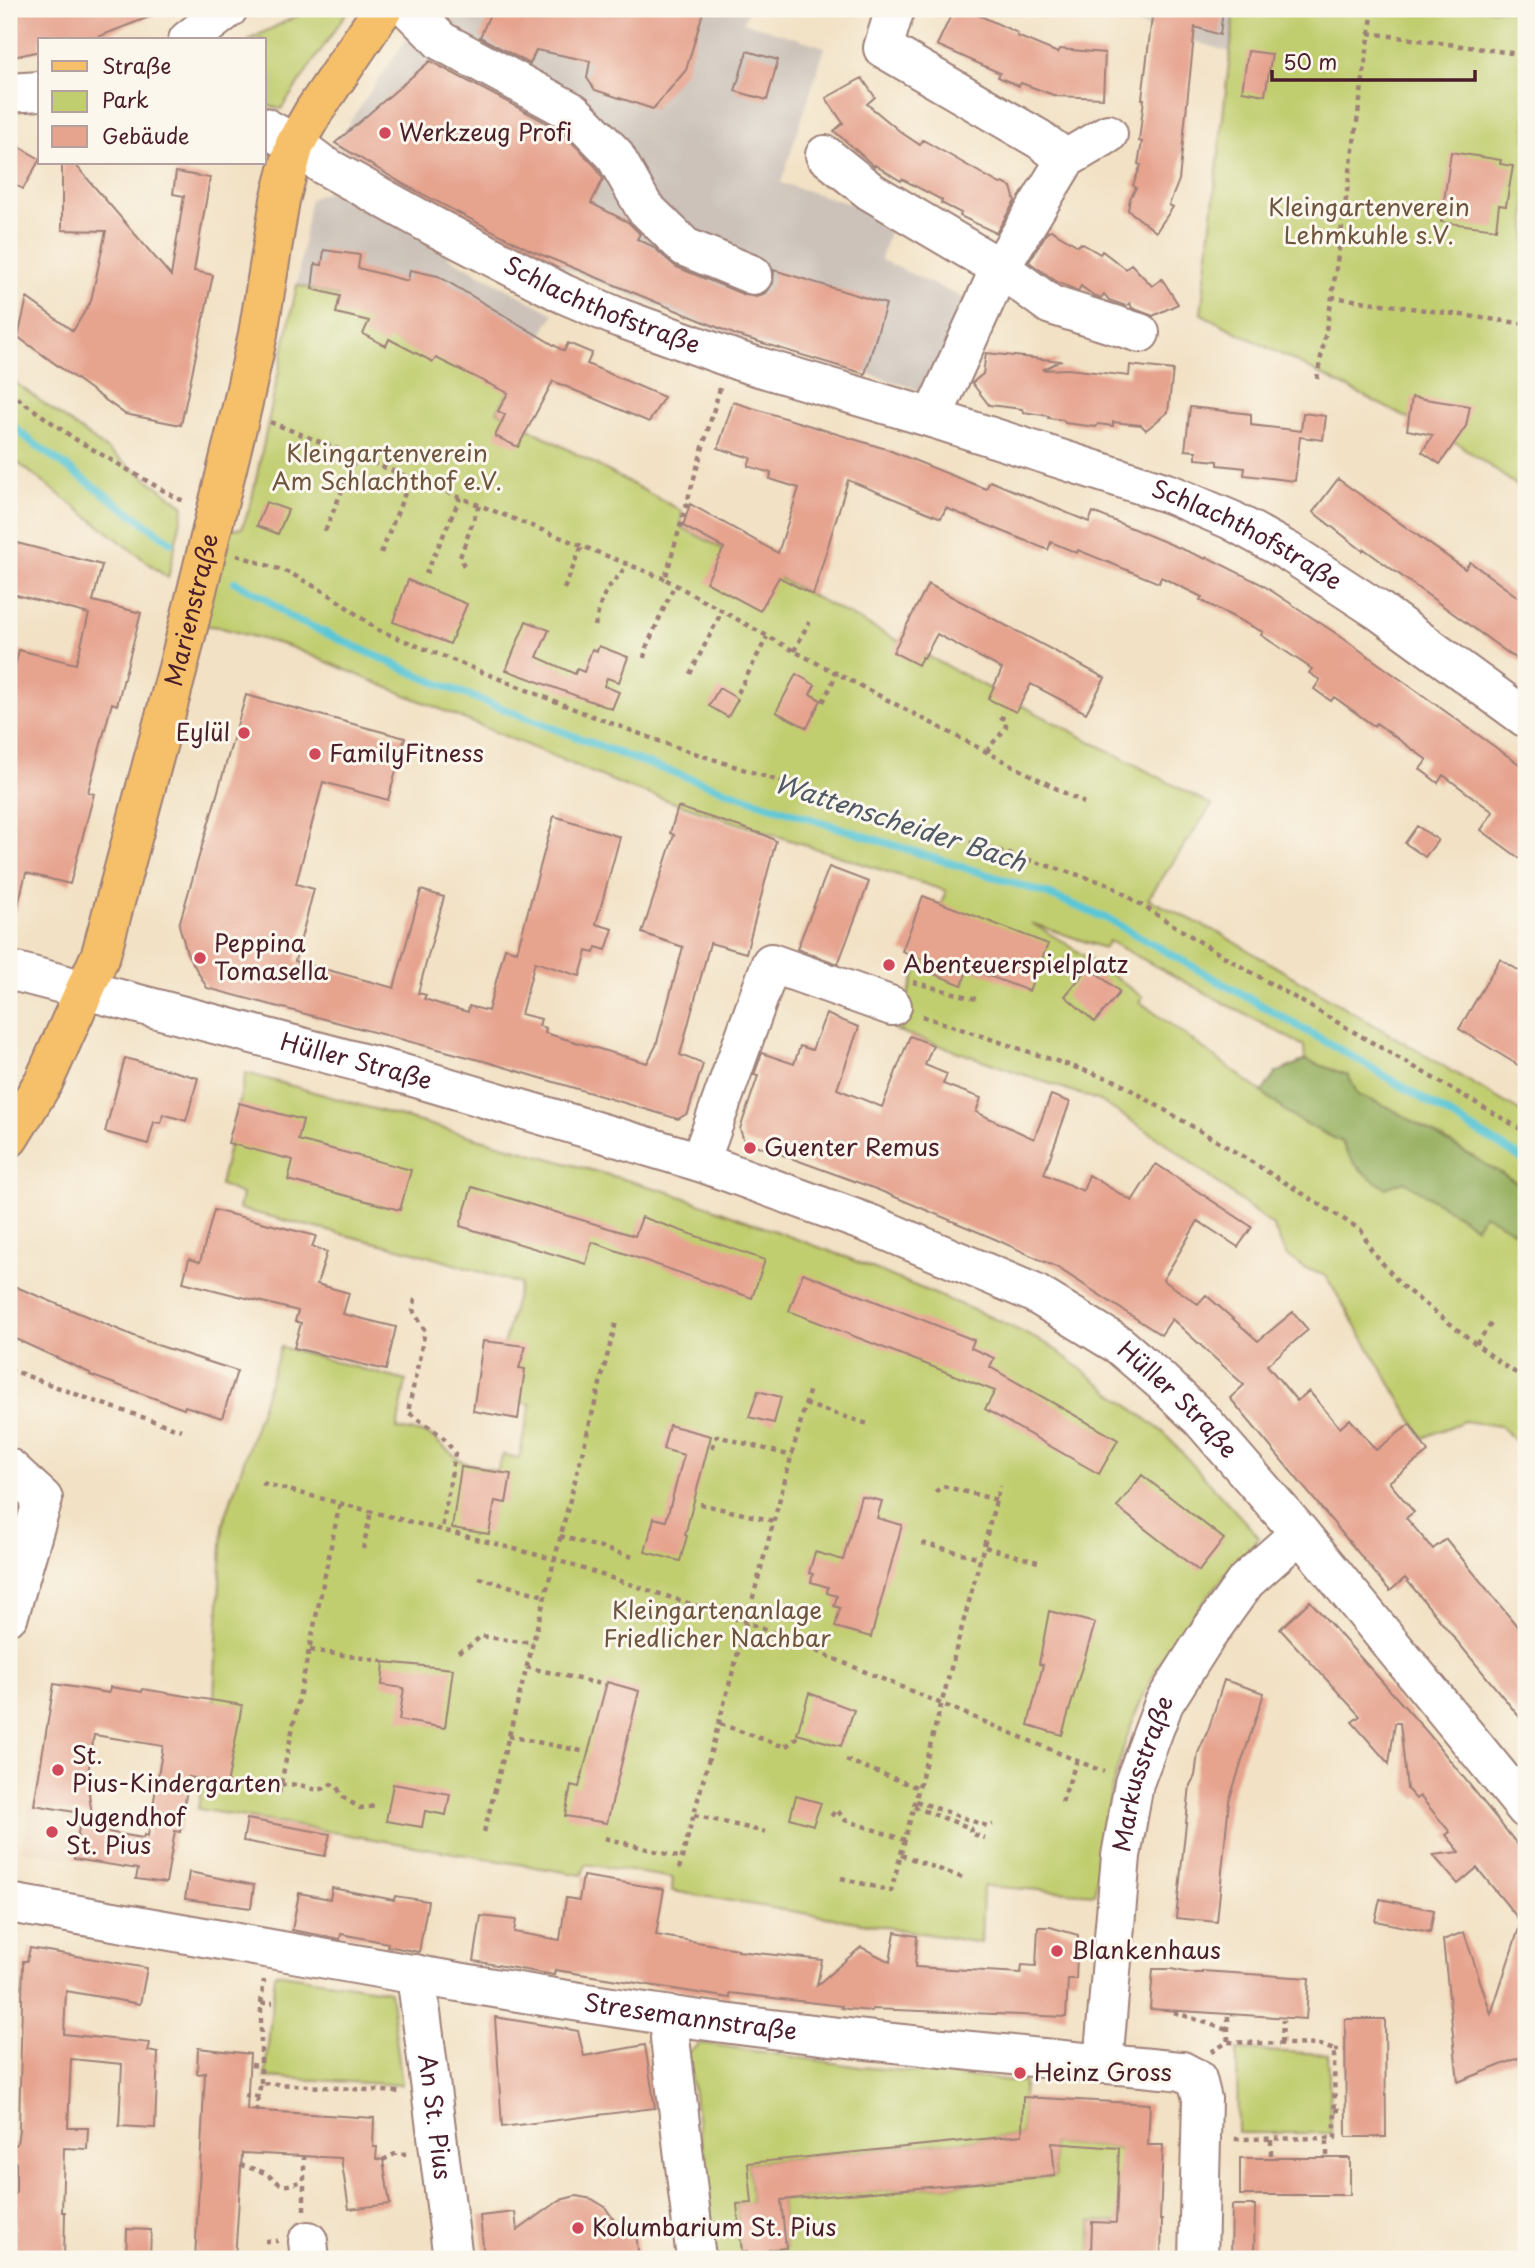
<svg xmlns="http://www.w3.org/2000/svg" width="1535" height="2268" viewBox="0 0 1535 2268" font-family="'Playpen Sans',sans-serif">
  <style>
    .built { fill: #ebd3b8 }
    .industrial { fill: #ccc2b9 }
    .green { fill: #c1ce6f; stroke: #86764d; stroke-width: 2 }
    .forest { fill: #98b162; stroke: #716846; stroke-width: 2 }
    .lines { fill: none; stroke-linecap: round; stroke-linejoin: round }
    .stream { stroke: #5bc6d4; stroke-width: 8 }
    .building { fill: #e6a38e }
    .minor-casing { stroke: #9e8078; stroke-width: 42 }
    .major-casing { stroke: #9e8078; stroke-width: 42 }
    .path { stroke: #9e8078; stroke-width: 4.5; stroke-dasharray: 5 5; stroke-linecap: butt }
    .minor { stroke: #fff; stroke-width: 38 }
    .major { stroke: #f6c06b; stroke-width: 38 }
    .poi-dot { fill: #d1495b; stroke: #fbf7ec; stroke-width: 2.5 }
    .labels { text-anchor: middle; stroke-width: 6; stroke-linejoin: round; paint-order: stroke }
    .poi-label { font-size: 24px; fill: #4a1f2b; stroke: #fbf7ec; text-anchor: start }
    .park-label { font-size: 24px; fill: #6e543f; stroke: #fbf7ec }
    .street-label { font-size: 24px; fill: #4a1f2b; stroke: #fbf7ec }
    .water-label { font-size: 26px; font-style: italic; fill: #505966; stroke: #fbf7ec }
  </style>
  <rect width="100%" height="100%" fill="#fbf7ec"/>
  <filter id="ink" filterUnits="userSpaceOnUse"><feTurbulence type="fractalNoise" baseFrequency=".0143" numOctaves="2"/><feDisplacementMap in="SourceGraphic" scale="14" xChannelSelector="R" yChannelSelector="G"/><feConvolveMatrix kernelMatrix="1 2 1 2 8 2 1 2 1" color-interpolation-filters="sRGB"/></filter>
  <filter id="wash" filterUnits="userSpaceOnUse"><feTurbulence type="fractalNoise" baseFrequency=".00686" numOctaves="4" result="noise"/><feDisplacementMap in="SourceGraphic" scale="28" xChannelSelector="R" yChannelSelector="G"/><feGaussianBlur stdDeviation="1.57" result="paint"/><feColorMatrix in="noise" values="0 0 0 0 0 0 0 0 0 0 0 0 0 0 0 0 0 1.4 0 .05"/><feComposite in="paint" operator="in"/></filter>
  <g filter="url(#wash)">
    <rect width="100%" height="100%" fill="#f2e1c4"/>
    <path class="built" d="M30,1804L81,1813L74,1859L22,1850Z"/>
    <path class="industrial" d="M427,9H749L743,22L825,47L781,183L893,217L881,260L972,302L931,394L866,373L733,337L528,253L387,176L334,145Z
      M1087,9H1235L1230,52Z
      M330,191L450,253L448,257L554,314L515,380L404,314L297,285L310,199Z"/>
    <path class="green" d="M311,9H349L281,109L264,105V40H248Z
      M1235,9H1526V492L1457,443L1201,314Z
      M297,285L404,314L515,380L497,411L682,511L681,527L1212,805L1148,899L1219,933L1526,1115V1188L1388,1107L1358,1095L1347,1075L1305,1060L1304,1046L1109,941L1104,948L1031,923L1064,942L1143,997L1140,1002L1262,1092L1294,1118L1342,1142L1346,1152L1404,1181L1475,1226L1484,1214L1526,1238V1451L1500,1426L1464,1421L1423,1438L1326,1276L1305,1268L1286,1255L1273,1226L1163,1141L1100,1101L895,1030L946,891L627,787L291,647L218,627L193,624L218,531L242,528L251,503Z
      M9,378L184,506L168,578L9,456Z
      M246,1073L669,1192L843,1256L995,1319L1051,1346L1163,1432L1259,1537C1233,1567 1206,1596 1183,1628C1127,1702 1104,1803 1095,1894L983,1886L981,1943L672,1891L673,1878L586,1864L582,1875L198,1809L214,1697L223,1525L281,1347L406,1381L397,1429L428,1434L462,1462L497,1471L503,1455L519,1458L531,1404L498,1398L504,1343L520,1284L414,1252L239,1209L242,1194L220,1185Z
      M275,1973L390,1991L402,2085L265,2077Z
      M701,2043L860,2067L1024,2082L1022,2135L748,2163L752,2203L737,2204L743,2258L717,2259L688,2053Z
      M1237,2050L1328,2054L1331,2133H1238Z
      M1052,2143L1119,2148L1134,2222L1091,2221V2258L1115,2259H770L769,2250L786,2248L781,2200L1055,2176Z"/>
    <path class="forest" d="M1305,1060L1348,1075L1358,1095L1388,1107L1526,1188V1238L1484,1214L1476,1227L1404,1181L1386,1188C1366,1176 1351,1165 1342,1142L1294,1118L1262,1092L1276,1073Z"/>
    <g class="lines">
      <path class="stream" d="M9,423L32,442L171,542
        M235,582L264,597L290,617L434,682L631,758L780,809L1048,894L1110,920L1355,1058L1526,1161"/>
    </g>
    <g id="blocks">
      <path class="building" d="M19,9H167V10L90,40H40V51L9,58V11Z
        M492,9H704L686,70L653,109L595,90L587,78L590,61L536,50L530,64L480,37Z
        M954,9H978L976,14L1018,33L1017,36L1058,53L1060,49L1105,53L1103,98L1056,96L1021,83L1019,86L998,77L1000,73L937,45Z
        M1153,9H1223L1220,35L1195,27L1179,180L1169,205L1173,207L1156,232L1128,210L1130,198L1136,188L1133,185L1141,165L1138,164L1142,142L1139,141L1144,99H1142Z
        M747,51L778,60L767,100L735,91Z
        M1248,51L1272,54L1265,95L1242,91Z
        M430,61L560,130L596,167L603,179L591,203L628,222L640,234L637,239L652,246L676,267L745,295L757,297L767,292L773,283L774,270L886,304L865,374L736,335L530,250L405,185L335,143Z
        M862,78L875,97L867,104L902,133L920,145L923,140L1000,184L1003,183L1011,187L1015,201L996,233L960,216L961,213L941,203L942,200L902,179L901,181L875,165L874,166L834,131L843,123L826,98Z
        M9,141L40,159L23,189L9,181Z
        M1451,152L1501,160L1500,164L1513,166L1506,206L1499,205L1496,229L1441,222Z
        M62,163H74L171,276L184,196L173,194L176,172L210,178L194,271L213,275L181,425L125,414L18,337L27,298L73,331L91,301L106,231L62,230Z
        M1051,230L1078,246L1081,243L1100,254L1102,251L1126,269L1131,264L1152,286L1162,279L1178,304L1153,316L1132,308L1130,303L1126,306L1109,300L1104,294L1101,298L1093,295L1081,286L1078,291L1057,282L1029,262L1048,231Z
        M324,250L360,255L358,268L408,281L410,270L438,276L564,351L568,343L592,353L587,364L664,397L649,422L553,381L518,447L495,436L505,415L498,411L508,393L436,358L433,362L389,339L386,346L363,334L369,321L336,313L340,296L312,289L315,264L322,265Z
        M986,353L1060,361L1042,370L1068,369L1129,376L1130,365L1173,370L1168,412L1146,430L1141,425L1113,422V426L1098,424L1096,427L1065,423L1063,420L1048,418L1049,416L1023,412L1022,409L989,405L972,383L983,374Z
        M1412,397L1470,406L1466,426L1440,464L1422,452L1433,435L1407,430Z
        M733,402L886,449L986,489L990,481L1089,522L1093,512L1206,559L1207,557L1261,584L1337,634L1526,769V863L1481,830L1493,812L1443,775L1438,783L1420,769L1427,760L1376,723L1374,726L1334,697L1331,701L1314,689L1320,680L1309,673L1312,669L1261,635L1263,632L1200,600L1202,597L1161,577L1159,583L1078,550L1077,553L1051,542L1048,550L946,508L941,518L848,480L813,595L779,577L760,611L706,582L724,548L683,526L690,504L778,553L799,488L770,479L771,473L748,466L751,458L718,448Z
        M1190,407L1251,414V425L1301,431L1303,413L1326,416L1323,440L1300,437L1295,481L1244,475L1245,468L1218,465V461L1196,459V451L1185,450Z
        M1338,479L1465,569L1470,562L1526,603V666L1364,549L1363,551L1313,512Z
        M266,502L288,510L278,534L257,526Z
        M13,542L102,565L93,601L141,613L117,705L112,703L88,792L94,794L70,884L26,873L16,913L9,912V691L19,650L76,664L89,614L9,593V557Z
        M408,580L467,604L450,644L393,622Z
        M928,584L1105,678L1086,713L1031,684L1016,712L988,699L1002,669L937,634L924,658L922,657L918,665L893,652Z
        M526,621L549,630L537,657L575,674L577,669L584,672L592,649L597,651L599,646L628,657L619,682L607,678L604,686L619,692L612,709L506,670Z
        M796,674L815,685L810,694L821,700L807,728L776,712Z
        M719,688L738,699L728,717L709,706Z
        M246,695L405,738L388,800L323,782L296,884L314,889L295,961L394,988L421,890L444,897L418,993L426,995L424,999L446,1006L468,1012L469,1006L488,1011L505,948L517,951L554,816L620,837L596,924L613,929L606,950L596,947L594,953L587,951L580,976L535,962L521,1014L541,1019L539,1026L546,1028L545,1033L647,1063L656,1046L683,947L642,933L674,835L670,833L678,807L765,835L776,841L746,953L710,943L680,1055L703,1064L688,1113L678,1119L487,1062L207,988L187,953L179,925Z
        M1417,826L1438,840L1425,857L1405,843Z
        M829,867L869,882L838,964L797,949Z
        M923,896L1048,944L1029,991L968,968L962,985L931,973L934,964L902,951Z
        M1500,959L1526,975V1070L1459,1029Z
        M1089,967L1120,992L1095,1022L1065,996Z
        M826,1014L859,1027L837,1089L882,1107L910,1036L933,1045L925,1065L947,1074L943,1084L981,1098L976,1112L1034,1139L1051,1095L1070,1102L1044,1174L1083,1191L1089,1175L1132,1201L1156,1164L1252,1227L1238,1247L1198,1221L1163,1280L1198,1304L1206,1295L1258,1341L1293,1312L1308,1330L1267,1365L1297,1401L1309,1391L1340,1428L1350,1419L1376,1450L1410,1424L1428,1452L1389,1482L1414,1512L1406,1518L1433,1549L1446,1539L1526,1637V1725L1405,1578L1390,1591L1230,1398L1244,1385L1172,1319L1161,1335L1058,1268L995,1239L876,1189L744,1141L740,1129L758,1076L754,1075L762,1053L794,1064L800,1046L812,1050Z
        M125,1058L198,1078L186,1121L163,1114L161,1123L154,1122L148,1144L105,1132Z
        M239,1103L303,1120L298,1140L411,1170L400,1210L288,1180L293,1160L228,1143Z
        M472,1187L635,1236L642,1217L765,1260L752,1298L592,1242L586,1264L460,1226Z
        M214,1210L316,1236L312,1247L327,1252L317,1284L349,1293L343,1314L396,1327L386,1370L294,1348L301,1323L295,1321L298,1311L183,1282L189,1259L200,1262Z
        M803,1273L974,1340L971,1348L994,1358L990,1367L1118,1440L1099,1474L985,1409L995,1391L789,1311Z
        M9,1284L151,1343L237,1371L222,1418L185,1406L184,1409L90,1375V1373L9,1336Z
        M483,1341L526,1346L519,1368L525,1369L518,1419L473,1411Z
        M758,1391L781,1397L774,1423L749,1417Z
        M669,1425L711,1436L685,1535L687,1536L680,1561L645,1552L654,1518L666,1521L684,1455L663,1449Z
        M461,1467L511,1474L506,1503L495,1501L489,1534L452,1528Z
        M1142,1475L1224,1539L1199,1571L1117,1507Z
        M861,1496L882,1501L877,1518L902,1525L871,1637L835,1627L840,1608L834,1606L837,1596L827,1593L828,1587L811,1582L813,1574L809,1573L815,1552L843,1560Z
        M1310,1601L1428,1733L1526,1855V2055L1458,2082L1443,1940L1464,1932L1491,2014L1521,1922L1477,1868L1458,1884L1433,1855L1460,1852L1446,1835L1450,1832L1420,1796L1416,1799L1407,1789L1400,1723H1395L1389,1764L1352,1722L1360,1716L1280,1629Z
        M1049,1611L1095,1623L1062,1735L1028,1725L1043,1665L1039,1664Z
        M384,1662L453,1669L445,1728L399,1720L404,1688L382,1685Z
        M1224,1680L1264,1693L1229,1801L1217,1922L1176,1918L1190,1785L1195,1776L1198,1753L1209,1728Z
        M607,1682L639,1691L607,1823L565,1816L571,1785L579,1787Z
        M54,1684L109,1693L110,1687L142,1692L143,1689L242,1705L227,1785L189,1777L180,1832L175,1831L166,1883L136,1879L138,1869L74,1859L79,1827L143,1838L144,1835L148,1836L163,1746L94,1735L87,1779L92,1815L34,1805Z
        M809,1693L854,1710L841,1746L797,1734Z
        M393,1784L450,1794L446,1815L425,1811L422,1827L386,1821Z
        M796,1796L821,1803L813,1825L790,1818Z
        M247,1819L330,1834L325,1856L243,1841Z
        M189,1872L254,1885L251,1908L185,1899Z
        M583,1876L664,1889L656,1935L738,1949V1951L822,1960L817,1985L861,1947L890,1962L895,1932L917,1936L915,1967L1021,1973L1022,1965L1036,1966L1038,1927H1050L1078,1935L1076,1979H1068L1066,2017L872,2009V2011L848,2009L841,2008L842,2006L730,1993V1998L555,1970L554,1975L474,1961L481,1916L516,1920L514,1932L560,1940L566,1898L579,1900Z
        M332,1888L394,1900L395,1896L428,1901L419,1952L387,1946L388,1943L341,1934L340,1939L292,1930L299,1893L330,1899Z
        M1380,1899L1434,1910L1430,1932L1375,1921Z
        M30,1948L147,1968L140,2004L66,1991L64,2034L150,2043L148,2051L158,2053L155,2128L119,2126L122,2064L71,2059L68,2128H88L87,2149L64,2148L62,2212H65L64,2259H15V2211L11,2205V2197L16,2192V2162L12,2157V2147L17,2144L19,2129L23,1961H27Z
        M1153,1969H1171L1190,1973H1202V1971L1309,1978L1306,2019L1150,2009Z
        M495,2017L578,2031L584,2056L645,2045L655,2108L502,2127Z
        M1345,2019H1385L1386,2137H1346Z
        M198,2048L250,2054L247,2110L374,2118L373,2147H377L376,2159L383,2160L390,2204L349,2209L341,2158L242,2153L235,2259H195L205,2073L197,2074Z
        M1023,2097L1150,2104L1148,2145H1163L1160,2220H1162L1161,2259L1091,2256L1092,2222L1116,2223L1119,2148L1052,2143L1055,2176L781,2200L786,2248L769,2250L770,2259H748L747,2252L742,2253L737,2204L752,2203L748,2163L1022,2135Z
        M1240,2158H1350V2195H1240Z
        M576,2196L592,2199L605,2207L614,2220L619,2235L636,2233L639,2259H479L484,2256L480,2216L515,2212L517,2231L560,2200Z
        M1232,2205H1255L1254,2259H1231Z
        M127,2229L151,2230L150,2259H126Z"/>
    </g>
  </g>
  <g filter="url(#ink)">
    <use href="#blocks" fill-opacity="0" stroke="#9e8078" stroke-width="2"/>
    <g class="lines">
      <g class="minor-casing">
        <g id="minor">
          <path d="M409,9L441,41L573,112L614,154L644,207L685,247L753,275"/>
          <path d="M895,9L883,48L1039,139L1066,159"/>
          <path d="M188,40L228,9"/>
          <path d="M9,93L40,91"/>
          <path id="s1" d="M264,127L295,144L323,165L433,226L564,294L620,318L739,361L932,418L1170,494L1231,520L1289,552L1378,610L1526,718"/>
          <path d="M825,155L870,191L1000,268L1051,305L1140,333"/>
          <path d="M932,418L1000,268L1066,159L1108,134"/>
          <path id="s2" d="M9,970L393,1071L700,1162L870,1224L1034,1293L1119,1345L1161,1381L1201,1419L1300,1533L1526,1809"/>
          <path d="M700,1162L771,963L892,1006"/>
          <path d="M9,1468L43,1499L9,1615"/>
          <path id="s3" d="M9,1903C230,1940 450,1984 672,2016C841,2040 1012,2055 1182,2071L1197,2079L1202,2099L1198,2259"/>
          <path id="s4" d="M416,1974L453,2259"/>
          <path d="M673,2016L670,2038L696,2259"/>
          <path id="s5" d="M1103,2064L1121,1856L1134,1783L1164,1703L1206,1637L1246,1581L1300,1533"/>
          <path d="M308,2241L310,2259"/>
        </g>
      </g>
      <g class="major-casing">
        <g id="major">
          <path id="s6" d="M9,1138L44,1081L101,954L178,668L242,407L258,334L280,200L295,144L314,111L383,9"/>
        </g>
      </g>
      <path class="path" d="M1373,9L1332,297L1526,324
        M1369,33L1526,55
        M1317,379L1332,297
        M720,388L665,579L794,651L1084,803
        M9,392L75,439L178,499L186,501
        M270,422L665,579
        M325,531L357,455
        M381,553L411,478
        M237,555L290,573L330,595L378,630L579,711L670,745L894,819L1108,884L1213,950L1526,1132
        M464,566L460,557L479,505
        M426,574L460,498
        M564,589L582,546
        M595,626C598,613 601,598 609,587C616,578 622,574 627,563
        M794,651L809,622
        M644,658L646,648L674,586
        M690,674L722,611
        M738,693L767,637
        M823,702L837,673
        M987,752C992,741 1001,737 1006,726L1005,719L998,716
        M913,982L976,999
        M922,1016L1116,1081L1247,1159L1361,1230L1372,1251L1402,1286L1503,1365L1526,1379
        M415,1299L413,1310L425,1331L408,1412L442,1436L455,1453L442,1529
        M1476,1344L1494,1320
        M9,1369L97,1402L181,1430
        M805,1404L871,1425
        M712,1448L717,1436L792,1456
        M262,1483L553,1559L749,1623L1104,1772
        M935,1492L943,1486L997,1500
        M700,1504L774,1521
        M560,1536L633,1557
        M922,1543L981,1558
        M985,1547L1038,1562
        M363,1549L371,1511
        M479,1578L545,1596
        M310,1650L383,1661
        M458,1652L471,1645L481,1636L520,1642H533
        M526,1667L605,1685
        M720,1724L785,1747L798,1737
        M508,1736L586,1752
        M846,1760L919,1788
        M281,1785C286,1785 293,1784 299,1785C313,1787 316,1795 331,1784L338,1788L341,1796L360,1808L376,1806
        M279,1793L340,1503
        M916,1801L987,1826L993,1825
        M1062,1802L1077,1760
        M914,1807L971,1828L970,1833L985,1838
        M694,1815L765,1832
        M831,1816L837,1810L845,1820L905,1840
        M484,1832L616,1322
        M605,1838L682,1858
        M901,1855L966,1879
        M679,1869L810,1388
        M841,1878L891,1891L1000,1486
        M261,2003L264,1980
        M1174,2012L1227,2030
        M1228,2016V2042
        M1282,2043L1283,2020
        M1334,2050H1345
        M1211,2052L1228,2042L1321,2045L1334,2050L1335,2138L1233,2139
        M251,2065L261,2066
        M261,2083V2003H273
        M244,2095L258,2096L261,2083L400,2092
        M1335,2110H1343
        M257,2112L258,2096
        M1271,2140V2156
        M1327,2156V2139
        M383,2160L397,2153L407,2154
        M240,2165C249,2168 261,2170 268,2175C285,2189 283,2186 304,2181
        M304,2210V2157
        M265,2241H278"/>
      <use href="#minor" class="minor"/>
      <use href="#major" class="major"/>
    </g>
  </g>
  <g class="poi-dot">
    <circle cx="385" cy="133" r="7"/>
    <circle cx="244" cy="733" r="7"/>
    <circle cx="315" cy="754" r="7"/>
    <circle cx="200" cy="958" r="7"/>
    <circle cx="889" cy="965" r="7"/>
    <circle cx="750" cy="1148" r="7"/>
    <circle cx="58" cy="1770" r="7"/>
    <circle cx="52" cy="1832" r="7"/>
    <circle cx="1057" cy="1951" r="7"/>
    <circle cx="1020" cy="2073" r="7"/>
    <circle cx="578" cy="2228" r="7"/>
  </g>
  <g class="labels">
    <g class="poi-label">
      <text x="399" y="141">Werkzeug Profi</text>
      <text x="230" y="741" text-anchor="end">Eylül</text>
      <text x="329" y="762">FamilyFitness</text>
      <text x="214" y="952">Peppina<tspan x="214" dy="28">Tomasella</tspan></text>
      <text x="903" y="973">Abenteuerspielplatz</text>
      <text x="764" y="1156">Guenter Remus</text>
      <text x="72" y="1764">St.<tspan x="72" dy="28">Pius-Kindergarten</tspan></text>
      <text x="66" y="1826">Jugendhof<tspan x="66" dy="28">St. Pius</tspan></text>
      <text x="1071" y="1959">Blankenhaus</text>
      <text x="1034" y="2081">Heinz Gross</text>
      <text x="592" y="2236">Kolumbarium St. Pius</text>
    </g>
    <g class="park-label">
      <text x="1369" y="216">Kleingartenverein<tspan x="1369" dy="28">Lehmkuhle s.V.</tspan></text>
      <text x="387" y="462">Kleingartenverein<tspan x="387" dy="28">Am Schlachthof e.V.</tspan></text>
      <text x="717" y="1619">Kleingartenanlage<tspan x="717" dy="28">Friedlicher Nachbar</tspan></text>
    </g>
    <g class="street-label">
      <text dy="8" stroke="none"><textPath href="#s1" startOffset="383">Schlachthofstraße</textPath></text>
      <text dy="8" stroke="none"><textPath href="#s1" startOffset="1069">Schlachthofstraße</textPath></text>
      <text dy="8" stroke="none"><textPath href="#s6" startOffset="562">Marienstraße</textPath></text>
      <text dy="8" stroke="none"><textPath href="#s2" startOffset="359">Hüller Straße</textPath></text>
      <text dy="8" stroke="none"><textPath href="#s2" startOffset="1256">Hüller Straße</textPath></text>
      <text dy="8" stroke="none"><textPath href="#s5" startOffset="294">Markusstraße</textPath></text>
      <text dy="8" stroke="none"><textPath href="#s3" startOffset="691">Stresemannstraße</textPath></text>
      <text dy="8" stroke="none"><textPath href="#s4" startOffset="144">An St. Pius</textPath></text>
    </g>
    <g class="water-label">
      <text transform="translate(900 823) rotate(18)" y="9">Wattenscheider Bach</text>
    </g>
  </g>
  <rect width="1535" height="2268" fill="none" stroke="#fbf7ec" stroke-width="35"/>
  <rect x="38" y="38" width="228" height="126" fill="#fbf7ec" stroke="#b4a19f" stroke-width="2"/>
  <rect x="52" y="61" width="35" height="10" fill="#f6c06b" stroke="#b4a19f" stroke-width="2"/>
  <text x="102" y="74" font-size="21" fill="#4a1f2b">Straße</text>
  <rect x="52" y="91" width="35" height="21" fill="#c1ce6f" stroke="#b4a19f" stroke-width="2"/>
  <text x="102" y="108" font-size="21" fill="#4a1f2b">Park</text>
  <rect x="52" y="126" width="35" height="21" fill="#e6a38e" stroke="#b4a19f" stroke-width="2"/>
  <text x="102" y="144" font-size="21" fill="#4a1f2b">Gebäude</text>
  <path d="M1272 70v10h203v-10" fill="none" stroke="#4a1f2b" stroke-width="3.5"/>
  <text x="1283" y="70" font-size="21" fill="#4a1f2b" stroke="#fbf7ec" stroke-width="5" paint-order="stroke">50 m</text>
</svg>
